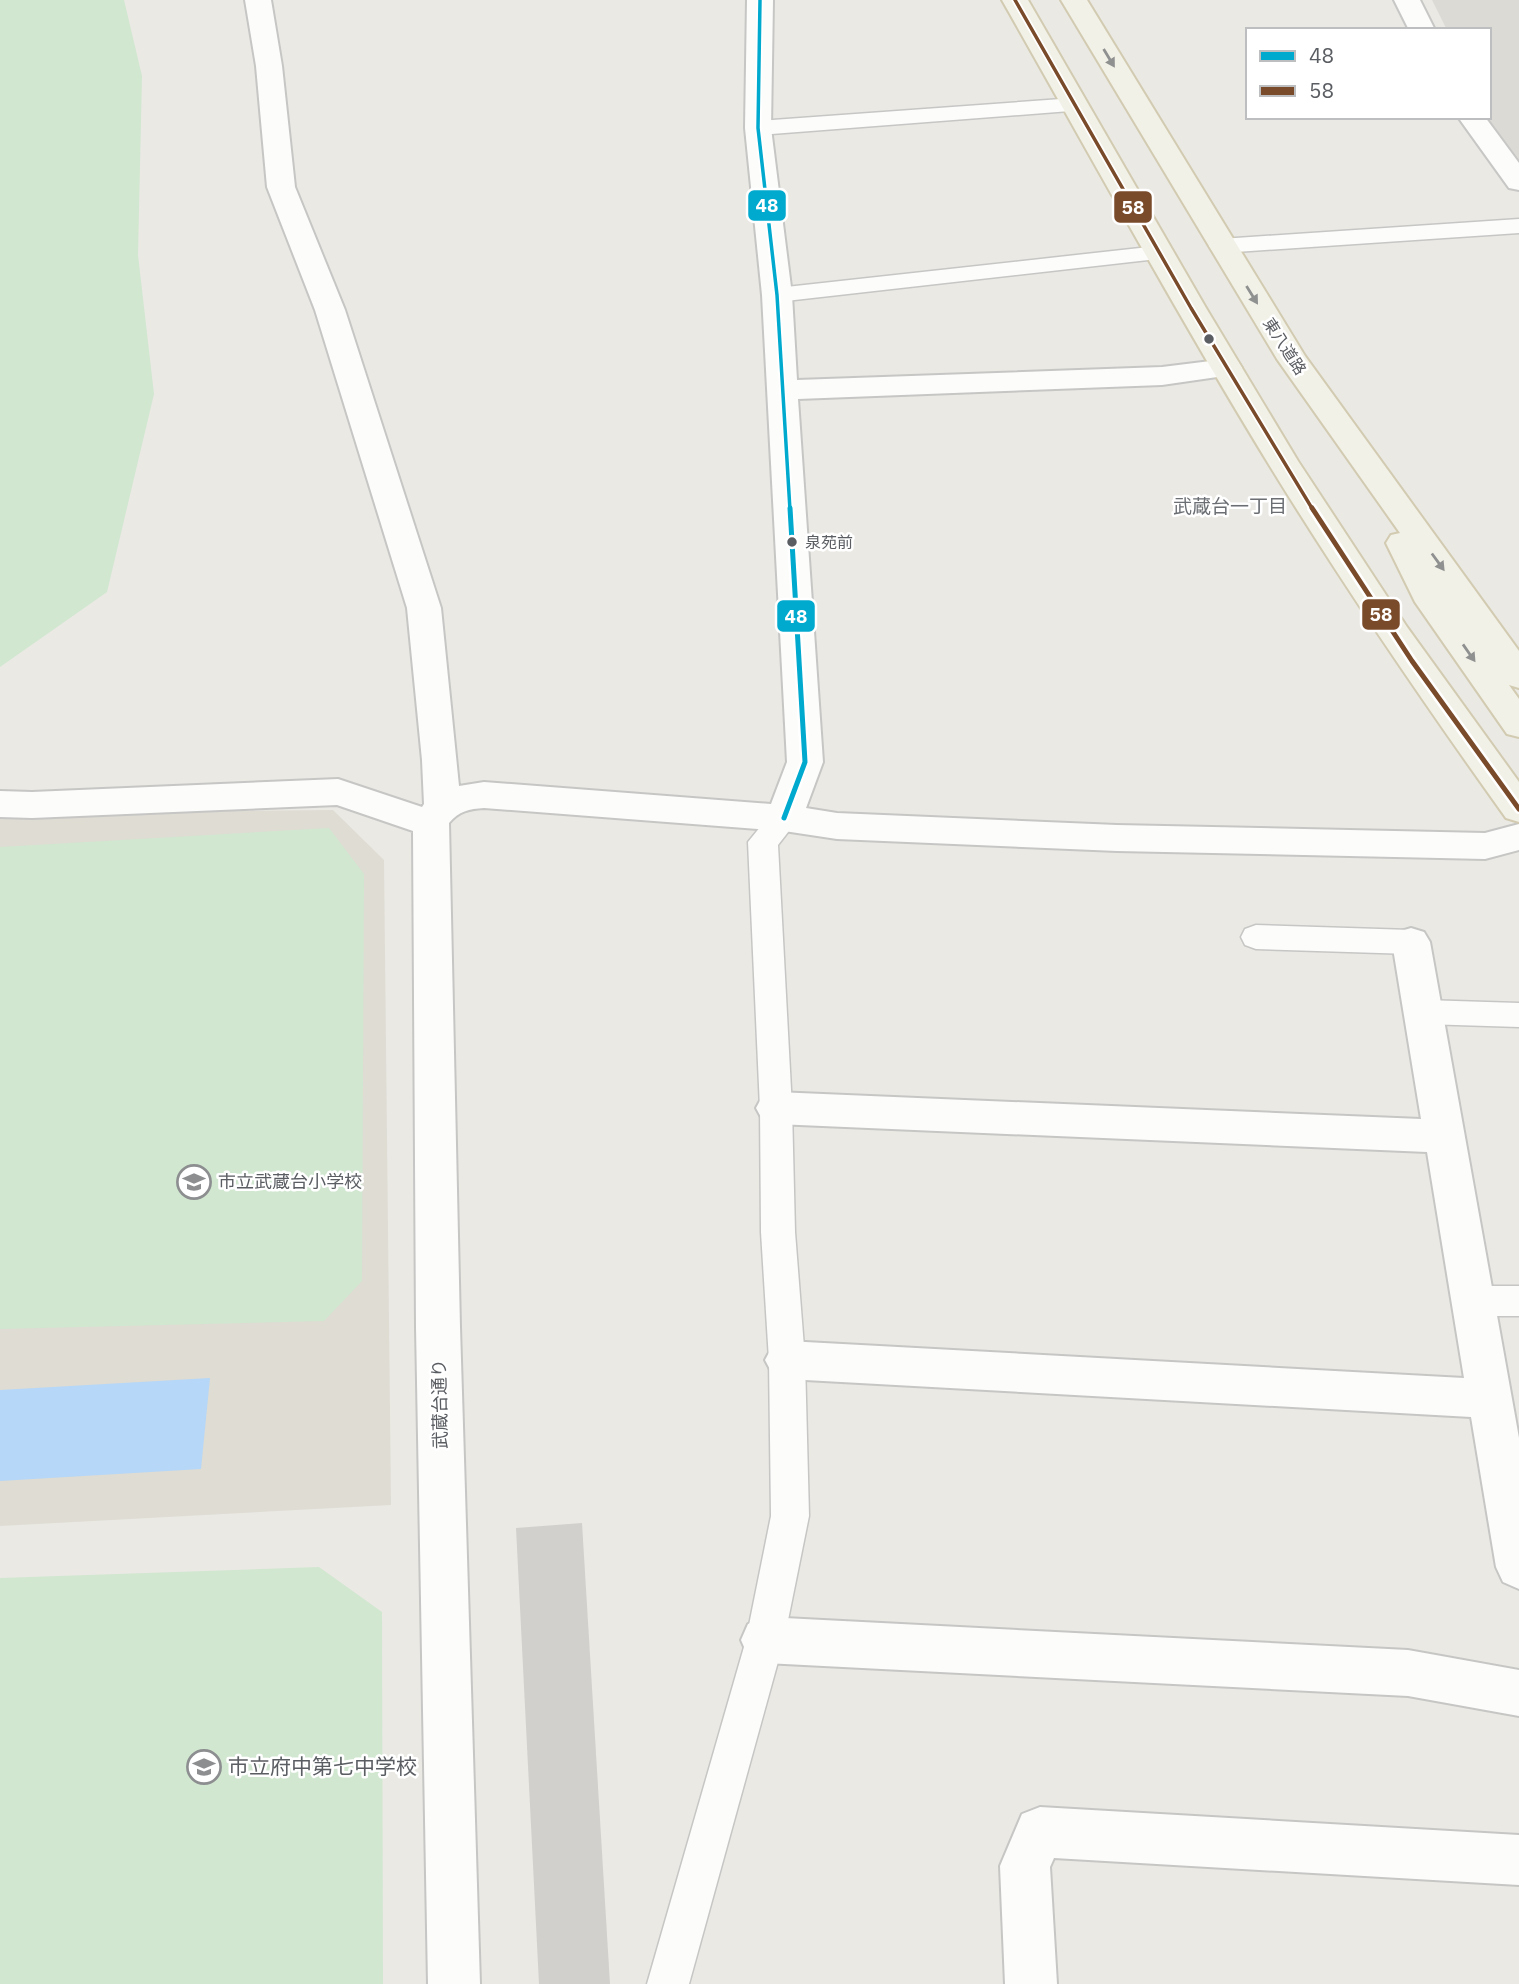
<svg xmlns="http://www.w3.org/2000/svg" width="1519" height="1984" viewBox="0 0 1519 1984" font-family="'IBM Plex Sans','Noto Sans JP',sans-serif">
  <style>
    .industrial { fill: #dbdad5 }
    .education { fill: #dedcd3 }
    .green { fill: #d1e7d0 }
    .water { fill: #b6d7f7 }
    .building { fill: #d1d0cd }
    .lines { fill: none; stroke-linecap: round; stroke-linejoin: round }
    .lane-casing { stroke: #c6c6c5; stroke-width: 3 }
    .street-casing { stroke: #c6c6c5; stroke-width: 4 }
    .secondary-casing { stroke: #c7c7c6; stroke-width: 4 }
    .primary-casing { stroke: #d2cbb1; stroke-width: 4 }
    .lane { fill: #fcfcfb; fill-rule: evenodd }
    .street { fill: #fcfcfb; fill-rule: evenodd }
    .secondary { fill: #fcfcfb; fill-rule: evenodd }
    .primary { fill: #f2f1e7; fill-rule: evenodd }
    .bus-1-far1-casing { stroke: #fff; stroke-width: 7 }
    .bus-1-casing { stroke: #fff; stroke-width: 10 }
    .bus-2-far1-casing { stroke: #fff; stroke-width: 7 }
    .bus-2-casing { stroke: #fff; stroke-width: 10 }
    .bus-1-far1 { stroke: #00a9ce; stroke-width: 3.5 }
    .bus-1 { stroke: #00a9ce; stroke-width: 5 }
    .bus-2-far1 { stroke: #7a4b2a; stroke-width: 3.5 }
    .bus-2 { stroke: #7a4b2a; stroke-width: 5 }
    .oneway { fill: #8f9191 }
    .bus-dot { fill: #5a5d62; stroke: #fff; stroke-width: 2.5 }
    .labels { text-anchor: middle; stroke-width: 5; stroke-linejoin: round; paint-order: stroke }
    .far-street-label { font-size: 16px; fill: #5a5d62; stroke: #fff }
    .bus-label { font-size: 16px; fill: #5a5d62; stroke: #fff; text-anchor: start }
    .poi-label { font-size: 18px; fill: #5a5d62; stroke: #fff; text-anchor: start }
    .street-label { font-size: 18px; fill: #5a5d62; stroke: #fff }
    .neighbourhood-label { font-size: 19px; fill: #6b6f74; stroke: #fff }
    .near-poi-label { font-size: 21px; fill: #5a5d62; stroke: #fff; text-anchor: start }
    .line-badge { stroke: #fff; stroke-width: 2.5 }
    .badge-label { font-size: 19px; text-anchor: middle; font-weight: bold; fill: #fff }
  </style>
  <rect width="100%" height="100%" fill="#eae9e4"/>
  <path class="industrial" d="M1432,0H1519V163L1483,117H1489V30H1447Z"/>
  <path class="education" d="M333,810L384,860L391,1505L0,1526V813Z"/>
  <path class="green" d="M0,0H124L142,76L138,255L154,394L107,592L0,667Z
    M329,828L364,874L362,1281L324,1321L0,1329V847Z
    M319,1567L382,1612L383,1984H0V1578Z"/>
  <path class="water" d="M210,1378L201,1469L0,1481V1390Z"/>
  <path class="building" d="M582,1523L610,1984H539L516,1528Z"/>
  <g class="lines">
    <g class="lane-casing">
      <path id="lane" d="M1075,98L1083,100L1086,105L1083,110L758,135L750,133L747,128L750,123L758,121Z
        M1519,219V233L1221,253L1213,251L1209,246L1213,241L1221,239Z
        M1158,246L1166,248L1170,253L1166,258L777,302L769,300L765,295L769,290L777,288Z
        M784,807L794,810L799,818L778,845L792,1108L795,1232L805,1360L809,1516L784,1640L689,1984H647L746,1640L771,1516L769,1360L761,1232L760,1108L748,842L774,810Z
        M1256,925L1411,930L1422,934L1426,942L1422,950L1411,954L1256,949L1245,945L1241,937L1245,929Z
        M1424,1000L1519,1003V1027L1424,1024L1413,1021L1408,1012L1413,1003Z
        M1474,1286H1519V1316H1474L1462,1312L1457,1301L1462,1290Z"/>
    </g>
    <g class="street-casing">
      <path id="street" d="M245,0H271L282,66L295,187L345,310L441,608L459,786L484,782L771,804L787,762L762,295L745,128L747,0H773L771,128L792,295L797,380L1162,367L1227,359L1238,362L1242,368L1238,374L1162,385L798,399L823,762L806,808L837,813L1117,825L1485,833L1519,824V850L1485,859L1117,851L837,839L784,831L484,808C469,809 459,811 449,823L460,1327L480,1984H428L416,1327L413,831L337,805L32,818L0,817V791L32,792L338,779L422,807L424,804L422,760L407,608L315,310L267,187L256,66Z
        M1411,928L1424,932L1430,942L1519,1438V1589L1503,1582L1496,1567L1471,1417L787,1379L772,1373L765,1360L772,1347L787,1341L1464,1378L1427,1152L776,1124L762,1119L756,1108L762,1097L776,1092L1421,1119L1392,942L1398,932Z
        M765,1617L1408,1650L1519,1670V1716L1408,1696L765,1663L748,1656L741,1640L748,1624Z
        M1040,1807L1519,1835V1885L1054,1858L1050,1867L1057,1984H1005L1000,1866L1022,1814Z"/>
    </g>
    <g class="secondary-casing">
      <path id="secondary" d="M1394,0H1420L1435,30H1409Z
        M1458,117H1485L1519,163V190L1509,188Z"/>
    </g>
    <g class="primary-casing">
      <path id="primary" d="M1002,0H1028L1206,308L1298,461L1407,627L1519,782V822L1506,818C1423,702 1343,585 1268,463C1175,311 1090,155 1002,0Z
        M1061,0H1087L1305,356L1519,651V688L1509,685L1519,699V737L1507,734L1415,602L1386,543L1391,535L1400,533L1277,359Z"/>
    </g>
    <use href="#lane" class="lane"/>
    <use href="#street" class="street"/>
    <use href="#secondary" class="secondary"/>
    <use href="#primary" class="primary"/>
    <g class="bus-1-far1-casing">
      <path id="bus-1-far1" d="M760,0L758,128L777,295L790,510"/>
    </g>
    <g class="bus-1-casing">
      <path id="bus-1" d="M784,818L805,762L790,508"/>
    </g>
    <g class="bus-2-far1-casing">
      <path id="bus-2-far1" d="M1015,0L1191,308L1313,510"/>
    </g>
    <g class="bus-2-casing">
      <path id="bus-2" d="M1312,508L1412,661L1519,809"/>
    </g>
    <use href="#bus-1-far1" class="bus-1-far1"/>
    <use href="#bus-1" class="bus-1"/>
    <use href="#bus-2-far1" class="bus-2-far1"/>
    <use href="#bus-2" class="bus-2"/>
  </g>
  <defs><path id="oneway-solid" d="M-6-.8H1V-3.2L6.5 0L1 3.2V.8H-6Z" transform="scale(1.75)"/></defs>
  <g class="oneway">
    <use href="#oneway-solid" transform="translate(1109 58) rotate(59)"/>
    <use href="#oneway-solid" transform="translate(1252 295) rotate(58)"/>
    <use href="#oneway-solid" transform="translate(1438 562) rotate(54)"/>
    <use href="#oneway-solid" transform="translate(1469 653) rotate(55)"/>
  </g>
  <defs>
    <g id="school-ring" transform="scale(1.75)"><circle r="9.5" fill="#fff" stroke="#8c8e90" stroke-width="1.5"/><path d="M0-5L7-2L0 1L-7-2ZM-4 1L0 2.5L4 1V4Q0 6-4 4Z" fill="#8c8e90"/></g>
  </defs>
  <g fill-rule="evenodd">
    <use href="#school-ring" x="194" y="1182"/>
    <use href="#school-ring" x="204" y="1767"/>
  </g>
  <g class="bus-dot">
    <circle cx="1209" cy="339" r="6"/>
    <circle cx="792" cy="542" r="6"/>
  </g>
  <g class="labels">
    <g class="far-street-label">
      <text transform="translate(1285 346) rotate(57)" y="6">東八道路</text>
    </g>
    <g class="bus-label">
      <text x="805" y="548">泉苑前</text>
    </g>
    <g class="poi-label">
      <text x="218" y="1188">市立武蔵台小学校</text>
    </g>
    <g class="street-label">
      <text transform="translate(440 1404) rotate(-91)" y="6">武蔵台通り</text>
    </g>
    <g class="neighbourhood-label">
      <text x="1230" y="513">武蔵台一丁目</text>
    </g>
    <g class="near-poi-label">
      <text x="228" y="1774">市立府中第七中学校</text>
    </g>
  </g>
  <g class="line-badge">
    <rect x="747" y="189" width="40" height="33" rx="7" fill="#00a9ce"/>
    <rect x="1113" y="190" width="40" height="34" rx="7" fill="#7a4b2a"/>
    <rect x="1361" y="598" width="40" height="33" rx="7" fill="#7a4b2a"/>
    <rect x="776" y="599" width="40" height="34" rx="7" fill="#00a9ce"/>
  </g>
  <g class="badge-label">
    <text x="767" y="212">48</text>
    <text x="1133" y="214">58</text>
    <text x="1381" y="621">58</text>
    <text x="796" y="623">48</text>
  </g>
  <rect x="1246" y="28" width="245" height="91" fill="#ffffff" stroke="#bdbec0" stroke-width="2"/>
  <rect x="1260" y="51" width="35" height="10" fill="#00a9ce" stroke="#bdbec0" stroke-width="2"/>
  <text x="1309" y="63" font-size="21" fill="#5a5d62">48</text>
  <rect x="1260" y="86" width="35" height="10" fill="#7a4b2a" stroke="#bdbec0" stroke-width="2"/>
  <text x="1309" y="98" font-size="21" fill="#5a5d62">58</text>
</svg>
